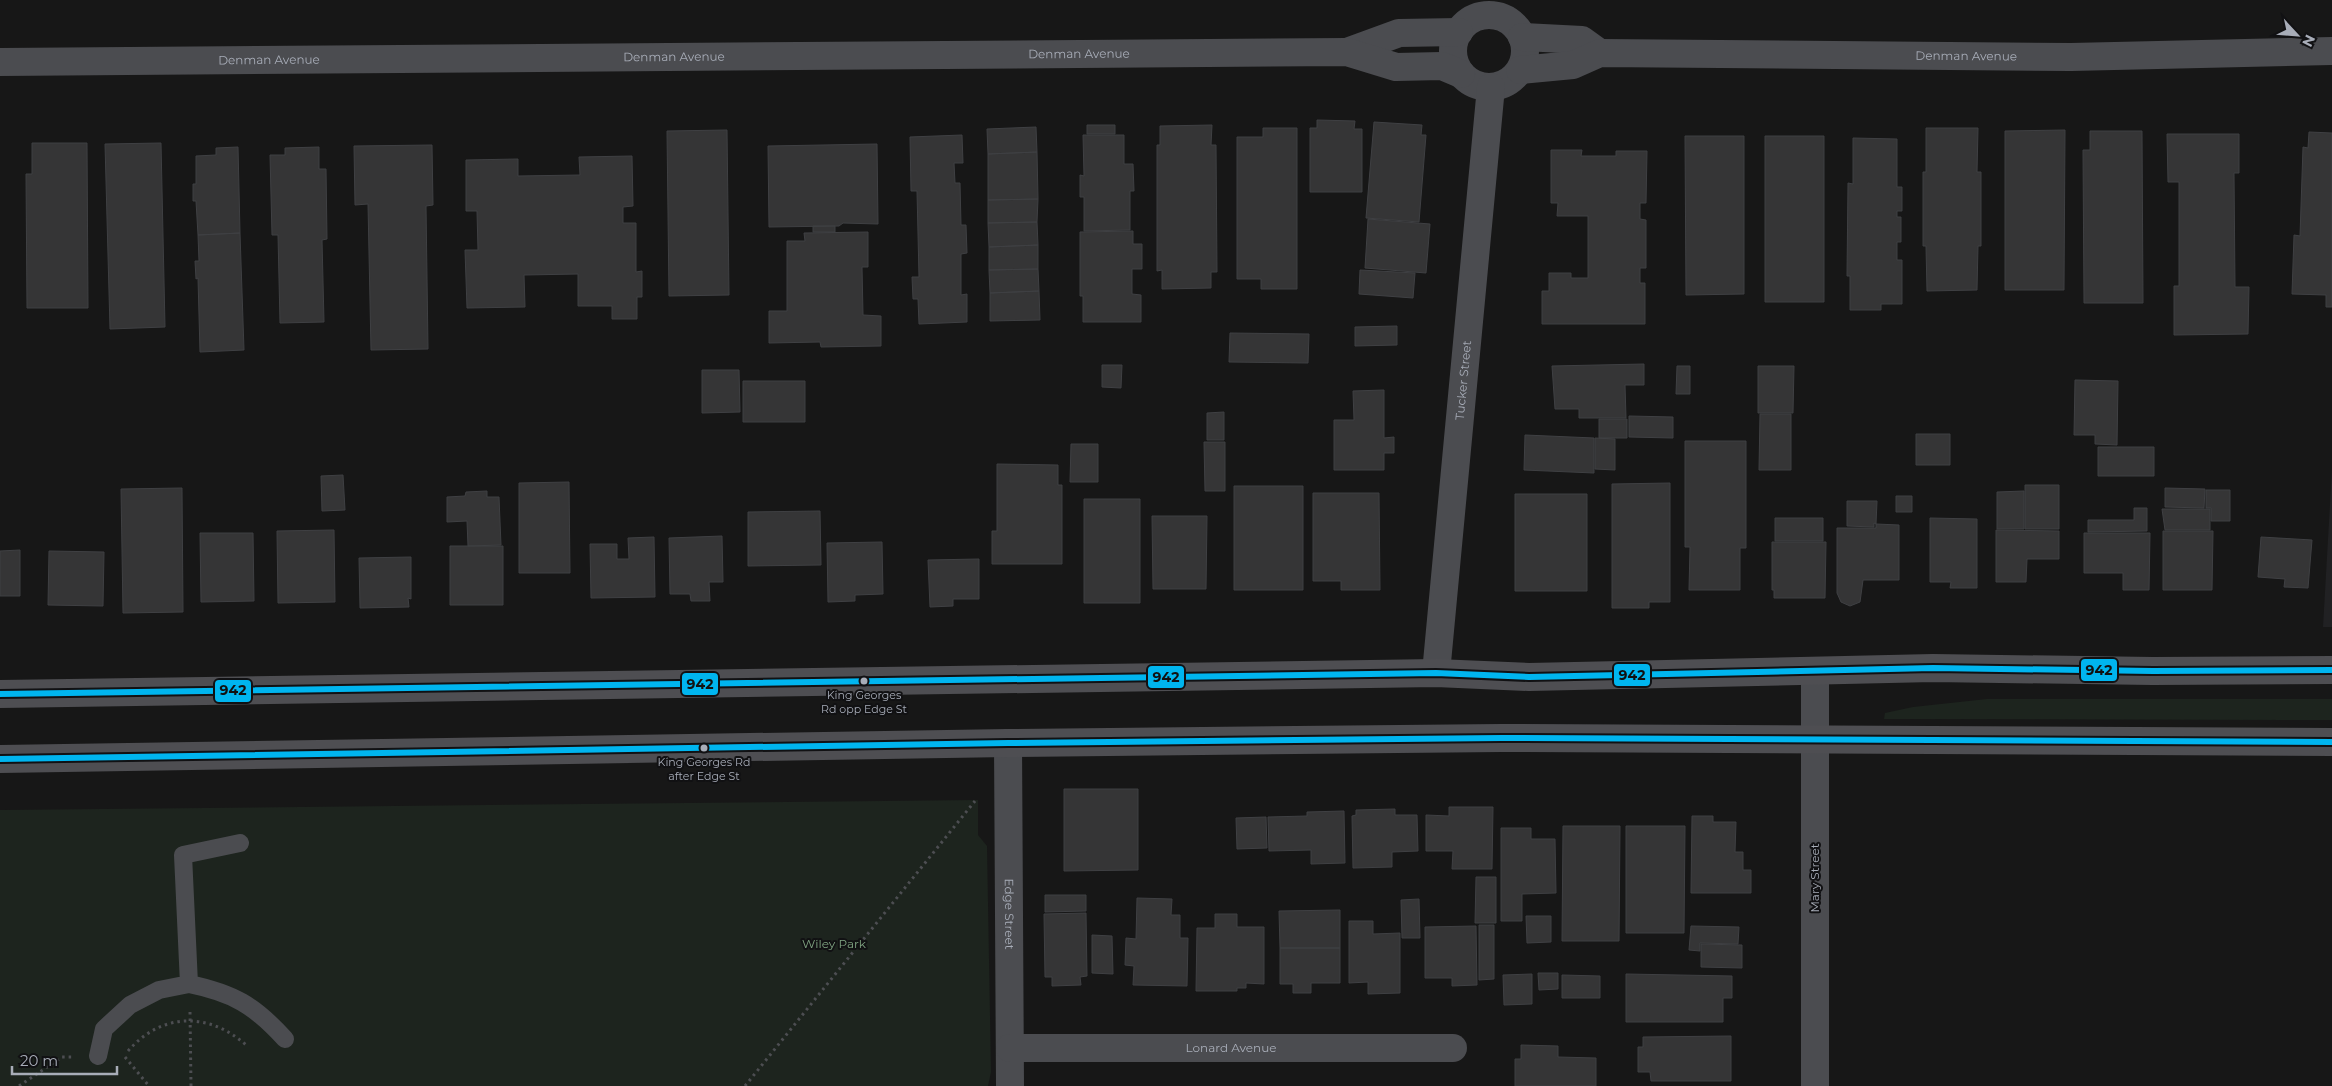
<svg xmlns="http://www.w3.org/2000/svg" width="2332" height="1086" viewBox="0 0 2332 1086" font-family="Montserrat,sans-serif">
  <style>
    .built { fill: #212123 }
    .green { fill: #1d241e }
    .building { fill: #353536; stroke: #3f4043 }
    .lines { fill: none; stroke-linecap: round; stroke-linejoin: round }
    .path { stroke: #4d4e52; stroke-width: 3; stroke-dasharray: 2.5 4; stroke-linecap: butt }
    .service { stroke: #4b4c50; stroke-width: 18 }
    .minor { stroke: #4b4c50; stroke-width: 28 }
    .trunk { stroke: #4e4e52; stroke-width: 28 }
    .bus-1-casing { stroke: #111113; stroke-width: 10 }
    .bus-1 { stroke: #00b5ef; stroke-width: 6 }
    .bus-dot { fill: #a8adb8; stroke: #111113; stroke-width: 2 }
    .labels { text-anchor: middle; stroke-width: 4; stroke-linejoin: round; paint-order: stroke }
    .bus-label { font-size: 11px; fill: #a8adb8; stroke: #111113 }
    .street-label { font-size: 12px; fill: #a8adb8; stroke: #111113 }
    .park-label { font-size: 12px; fill: #7fa381; stroke: #111113 }
    .line-badge { stroke: #111113; stroke-width: 2 }
    .pale-badge-label { font-size: 14px; text-anchor: middle; font-weight: bold; fill: #111 }
  </style>
  <rect width="100%" height="100%" fill="#171717"/>
  <path class="built" d="M2332,469V627H2323Z"/>
  <path class="green" d="M1987,699H2332V720L1884,719L1885,713L1913,707Z
    M978,800V835L987,846L991,1072L988,1086H0V810Z"/>
  <path class="building" d="M1317,120L1355,121L1354,129H1362V192H1310V128H1317Z
    M1374,122L1422,125L1421,135H1426L1419,222L1366,218Z
    M1087,125H1115V134H1087Z
    M1212,125L1211,145H1216L1217,272H1211V288L1162,289V270L1157,271V145H1160V126Z
    M1036,127L1037,152L988,154L987,129Z
    M1263,128H1297V289H1261V279H1237V137H1263Z
    M1926,128H1978L1977,172H1981V246H1978L1977,290L1927,291L1926,246H1923V172H1926Z
    M727,130L729,295L669,296L667,131Z
    M2065,130L2064,290H2005V131Z
    M2090,131H2142L2143,303H2084L2083,150H2090Z
    M2309,132L2332,133V307H2326V295L2292,294L2294,235L2300,236L2303,147L2308,148Z
    M2167,134H2239V173H2234L2235,287H2249L2248,334L2174,335V286H2179V182H2168Z
    M962,135L963,163H954L955,183H960L961,225H966L967,253L961,254V295L967,294V322L919,324L918,299H913L912,277H919L917,191H911L910,137Z
    M1083,135H1124V164H1133L1134,191H1130V230L1084,231V197H1080V175L1084,176Z
    M1685,136H1744V294L1686,295Z
    M1765,136H1824V302H1765Z
    M1853,138L1897,139V187H1902V211H1897V217H1901V242H1897V260H1902V304H1881V310H1850V276H1847L1848,183L1853,184Z
    M32,143H87L88,308H27L26,174H32Z
    M161,143L165,327L110,329L105,144Z
    M877,144L878,224L843,223L839,226L769,227L768,146Z
    M432,145L433,205L426,206L428,349L371,350L368,204L355,205L354,146Z
    M238,147L240,233L198,235L196,201H193V184H196V156L216,155V148Z
    M319,147V169H326L327,239L322,240L324,322L280,323L278,235H272L270,155H285V148Z
    M1551,150H1582L1581,156H1616V151H1647L1646,203H1640V219L1646,220V268H1640V283H1645V324H1542V291H1549V273H1571V278H1588V216H1557L1558,203H1551Z
    M1037,152L1038,199L988,200V154Z
    M632,156L633,206L623,207V223H636V272L642,271V297H637V319H612V306H578V274L524,275L525,307L467,308L465,250H478L477,211H466V160L518,159V176L580,175L579,157Z
    M1038,199L1037,222L988,223V200Z
    M1368,219L1430,224L1426,273L1365,268Z
    M1037,222L1038,245L989,247L988,223Z
    M813,226H835V232H813Z
    M1133,231V244H1142V269H1132V294L1141,295V322H1083V296H1080V232Z
    M868,232V267H862L863,315L881,316V346L821,347L820,342L769,343V311H787V241H805L804,233Z
    M240,233L244,350L200,352L198,278L196,279L195,261H199L198,235Z
    M1038,245V269L989,270V247Z
    M1038,269L1039,291L990,293L989,270Z
    M1360,270L1415,273L1413,298L1359,294Z
    M1039,291L1040,320L990,321V293Z
    M1397,326V345L1355,346V327Z
    M1230,333L1309,334L1308,363L1229,362Z
    M1644,364V385H1625L1626,418H1579V409H1555L1552,366Z
    M1102,365H1122L1121,388L1102,387Z
    M1677,366H1690V394H1676Z
    M1758,366H1794L1793,413H1758Z
    M702,370H739L740,412L702,413Z
    M2075,380L2118,381L2117,445L2095,444V435H2074Z
    M743,381H805V422H743Z
    M1384,390V438L1394,437V453H1384V470H1334V420H1354L1353,391Z
    M1224,412V440H1207V413Z
    M1760,414H1791V470H1759Z
    M1629,416L1673,417V438L1629,437Z
    M1599,419H1627V438H1599Z
    M1916,434H1950V465H1916Z
    M1525,435L1594,438V473L1524,470Z
    M1595,438L1615,439V470L1595,469Z
    M1685,441H1746V548H1740V590H1689L1690,547H1685Z
    M1204,442H1225V491H1205Z
    M1071,444H1098V482H1070Z
    M2098,447H2154V476H2098Z
    M997,464L1058,465V485H1062V564H992V531H997Z
    M343,475L345,510L322,511L321,476Z
    M569,482L570,573H519V483Z
    M1670,483V602H1649V608H1612V484Z
    M2025,485H2059V529H2025Z
    M1234,486H1303V590H1234Z
    M182,488L183,612L123,613L121,489Z
    M2165,488L2205,489L2204,508L2165,507Z
    M2206,490H2230V521H2211V508H2206Z
    M487,491V497H499L501,545L468,546L467,521L447,522V497L465,496L466,492Z
    M2024,491V529H1997V492Z
    M1313,493H1379L1380,590H1341V581H1313Z
    M1515,494H1587V591H1515Z
    M1896,496H1912V512H1896Z
    M1084,499H1140V603H1084Z
    M1847,501H1877L1876,524L1874,523V527L1847,526Z
    M2134,508H2147V531L2088,532V520H2134Z
    M2162,509H2210V530H2165Z
    M820,511L821,565L748,566V512Z
    M1152,516H1207L1206,589H1153Z
    M1775,518H1823V541H1775Z
    M1930,518L1977,519V588H1950L1951,582H1930Z
    M1876,524L1899,525V580H1863L1860,602L1850,606L1841,602L1837,593V528H1876Z
    M334,530L335,602L278,603L277,531Z
    M1996,530L2059,531V559H2027L2026,582H1996Z
    M2163,531H2213L2212,590H2163Z
    M200,533H253L254,601L201,602Z
    M2084,533H2150L2149,590H2123V573H2084Z
    M722,536L723,582H709L710,601H691L690,594H670L669,538Z
    M654,537L655,597L591,598L590,544H617V559H629L628,538Z
    M2261,537L2312,540L2308,588L2284,587L2285,579L2258,577Z
    M882,542L883,594L855,595V601L828,602L827,543Z
    M1772,542H1826L1825,598H1774V590H1772Z
    M450,546H503V605H450Z
    M20,550V596H0V551Z
    M49,551L104,552L103,606L48,605Z
    M411,557V599L408,598L409,607L360,608L359,558Z
    M979,559V599H953V606L930,607L928,560Z
    M1064,789H1138V870L1064,871Z
    M1449,807H1493L1492,869H1452L1453,851H1426V815L1449,816Z
    M1395,809V815H1417L1418,851L1392,852V867L1353,868L1352,816L1356,815V810Z
    M1344,811L1345,863L1311,864V850L1269,851L1268,817L1307,816V812Z
    M1692,816H1713V822H1736L1735,852H1743V870H1751V893H1691Z
    M1266,817L1267,848L1237,849L1236,818Z
    M1563,826H1620L1619,941H1562Z
    M1626,826H1685L1684,933H1626Z
    M1501,828H1531V839H1555L1556,893L1522,894V921H1501Z
    M1476,877H1496V923H1475Z
    M1045,895H1086V911L1045,912Z
    M1137,898L1172,899L1171,915H1180V938H1188L1187,986L1133,985L1134,966L1125,965L1126,938L1136,939Z
    M1419,899L1420,938H1402L1401,900Z
    M1340,910V948H1280L1279,911Z
    M1086,913L1087,976L1080,977L1081,985L1052,986V977H1045L1044,914Z
    M1215,914H1237V927H1264V984L1246,983V988H1237V991H1196L1197,928H1215Z
    M1526,916H1551V942L1527,943Z
    M1349,921H1373V934L1400,933V993L1368,994V982L1349,983Z
    M1479,925H1494V979L1479,980Z
    M1476,926L1477,985L1452,986V978H1425V927Z
    M1691,926L1739,927L1738,944L1700,943V951L1689,950Z
    M1092,935L1112,936L1113,974L1092,973Z
    M1701,944L1742,945V968L1701,967Z
    M1280,948H1340V983H1311V993H1293V984H1280Z
    M1538,973H1558V989L1539,990Z
    M1532,974V1004L1504,1005L1503,975Z
    M1626,974L1732,976V998H1723V1022H1626Z
    M1562,975L1600,976V998H1562Z
    M1731,1036V1081H1651L1650,1072H1638V1047H1643V1037Z
    M1521,1045L1558,1046V1057L1596,1058V1086H1515V1059H1521Z"/>
  <g class="lines">
    <path class="path" d="M190,1012L191,1086
      M128,1051C161,1013 208,1011 246,1045
      M125,1057L149,1086
      M19,1086L62,1057H72
      M745,1086L975,801"/>
    <path class="service" d="M240,843L183,855L189,984C233,993 254,1005 285,1039
      M98,1056L104,1029L130,1005L159,990L189,984"/>
    <g class="minor">
      <circle cx="1489" cy="51" r="36"/>
      <path d="M1522,37L1582,40L1600,53"/>
      <path d="M1347,52L1399,33L1459,32"/>
      <path id="s1" d="M0,62L1347,52L1396,67L1442,66L1461,74"/>
      <path id="s2" d="M1520,70L1573,65L1600,53L2071,57L2332,51"/>
      <path d="M1815,671V1086"/>
      <path id="s3" d="M1436,673L1491,87"/>
      <path id="s4" d="M1008,743L1010,1086"/>
      <path id="s5" d="M1010,1048H1453"/>
    </g>
    <path class="trunk" d="M0,694L1436,673L1529,677L1933,668L2153,671L2332,670
      M0,759L1008,743L1501,738L2332,742"/>
    <g class="bus-1-casing">
      <path id="bus-1" d="M0,694L1436,673L1529,677L1933,668L2153,671L2332,670
        M0,759L1008,743L1501,738L2332,742"/>
    </g>
    <use href="#bus-1" class="bus-1"/>
  </g>
  <g class="bus-dot">
    <circle cx="864" cy="681" r="4.5"/>
    <circle cx="704" cy="748" r="4.5"/>
  </g>
  <g class="labels">
    <g class="bus-label">
      <text x="864" y="699">King Georges<tspan x="864" dy="14">Rd opp Edge St</tspan></text>
      <text x="704" y="766">King Georges Rd<tspan x="704" dy="14">after Edge St</tspan></text>
    </g>
    <g class="street-label">
      <text dy="4" stroke="none"><textPath href="#s1" startOffset="1079">Denman Avenue</textPath></text>
      <text dy="4" stroke="none"><textPath href="#s2" startOffset="449">Denman Avenue</textPath></text>
      <text dy="4" stroke="none"><textPath href="#s1" startOffset="674">Denman Avenue</textPath></text>
      <text dy="4" stroke="none"><textPath href="#s1" startOffset="269">Denman Avenue</textPath></text>
      <text dy="4" stroke="none"><textPath href="#s3" startOffset="294">Tucker Street</textPath></text>
      <text transform="translate(1815 878) rotate(-90)" y="4">Mary Street</text>
      <text dy="4" stroke="none"><textPath href="#s4" startOffset="171">Edge Street</textPath></text>
      <text dy="4" stroke="none"><textPath href="#s5" startOffset="221">Lonard Avenue</textPath></text>
    </g>
    <g class="park-label">
      <text x="834" y="948">Wiley Park</text>
    </g>
  </g>
  <g class="line-badge">
    <rect x="2080" y="658" width="38" height="24" rx="5" fill="#00b5ef"/>
    <rect x="1613" y="663" width="38" height="24" rx="5" fill="#00b5ef"/>
    <rect x="1147" y="665" width="38" height="24" rx="5" fill="#00b5ef"/>
    <rect x="681" y="672" width="38" height="24" rx="5" fill="#00b5ef"/>
    <rect x="214" y="679" width="38" height="24" rx="5" fill="#00b5ef"/>
  </g>
  <g class="pale-badge-label">
    <text x="2099" y="675">942</text>
    <text x="1632" y="680">942</text>
    <text x="1166" y="682">942</text>
    <text x="700" y="689">942</text>
    <text x="233" y="695">942</text>
  </g>
  <g transform="translate(2297 35) rotate(116)" stroke="#111113" stroke-width="4" paint-order="stroke">
  <path d="M0-4L9 19L0 12L-9 19Z" fill="#a8adb8"/>
  <text y="-8" font-size="14" font-weight="bold" text-anchor="middle" fill="#a8adb8">N</text>
  </g>
  <path d="M12 1066v8h105v-8" fill="none" stroke="#a8adb8" stroke-width="2.5"/>
  <text x="20" y="1066" font-size="15" fill="#a8adb8" stroke="#111113" stroke-width="4" paint-order="stroke">20 m</text>
</svg>
